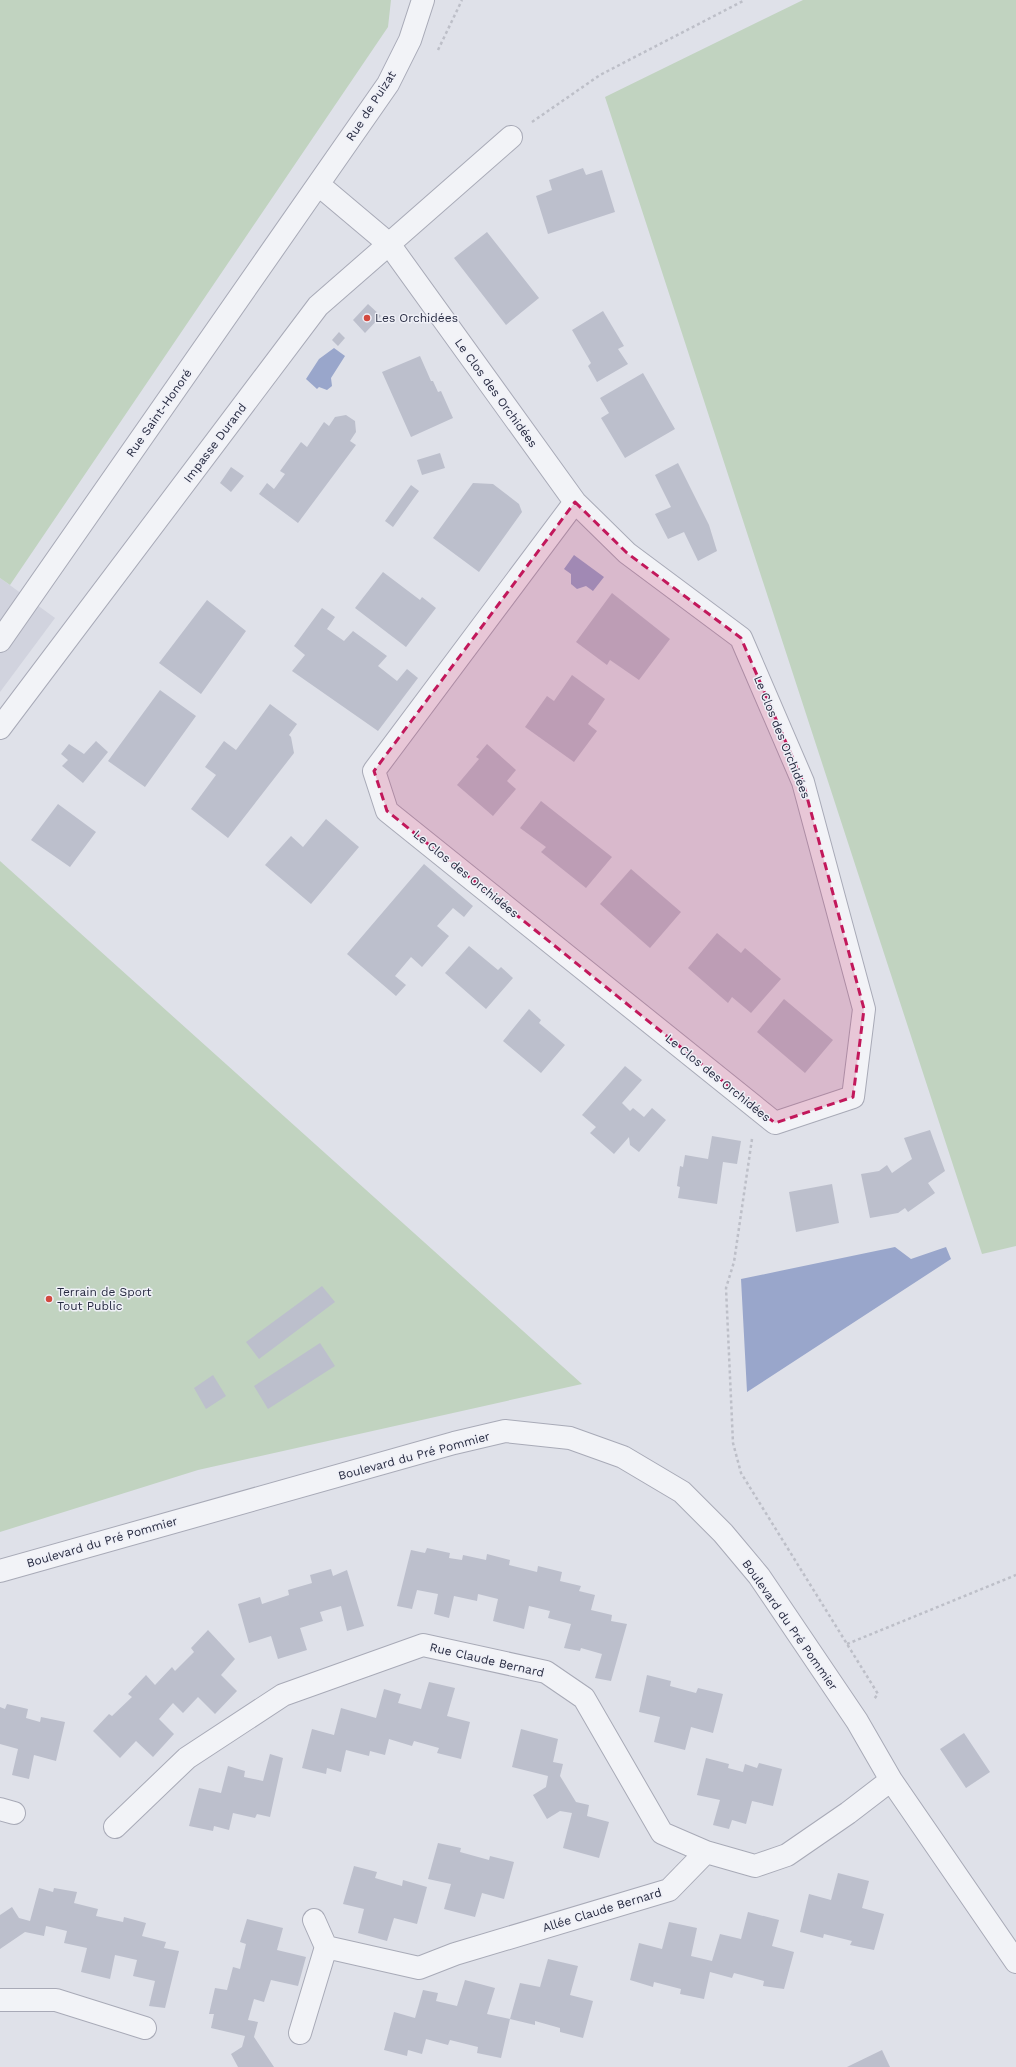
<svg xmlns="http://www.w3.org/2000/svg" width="1016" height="2067" viewBox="0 0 1016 2067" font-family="'Work Sans',sans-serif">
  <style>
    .built { fill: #d1d3de }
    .green { fill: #c1d3c0 }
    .water { fill: #99a6cb }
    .building { fill: #bcbfcc }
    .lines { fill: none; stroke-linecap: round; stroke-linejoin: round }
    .minor-casing { stroke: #a8aab7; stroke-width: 24 }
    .path { stroke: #bdbfc8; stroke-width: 2.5; stroke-dasharray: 3 3; stroke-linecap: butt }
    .minor { stroke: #f2f3f7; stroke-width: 22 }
    .marked { fill: #c2185b; fill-opacity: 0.2; stroke: #c2185b; stroke-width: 3; stroke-dasharray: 8 5; stroke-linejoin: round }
    .poi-dot { fill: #d3493f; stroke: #eff0f7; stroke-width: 1.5 }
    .labels { text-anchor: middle; stroke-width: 3; stroke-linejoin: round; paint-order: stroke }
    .street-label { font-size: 12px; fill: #272b41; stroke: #eff0f7 }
    .poi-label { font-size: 12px; fill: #272b41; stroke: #eff0f7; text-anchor: start }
  </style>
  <rect width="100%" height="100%" fill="#dfe1e9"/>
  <path class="built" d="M0,578L55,618L0,692Z"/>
  <path class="green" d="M0,0H391L388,27L10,585L0,578Z
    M803,0H1016V1246L982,1254L605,97Z
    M0,861L582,1384L198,1470L0,1532Z"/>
  <path class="water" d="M334,348L345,356L331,378L332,386L327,390L319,387L317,389L306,379L319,359Z
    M574,555L604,577L593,591L586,586L577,589L571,584V574L564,569Z
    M895,1247L911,1259L946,1247L951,1259L747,1392L741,1279Z"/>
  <path class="building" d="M583,168L586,175L602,170L615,212L548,234L536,196L552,190L549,180Z
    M487,232L539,298L506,325L454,258Z
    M368,304L381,316L365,333L353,320Z
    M603,311L624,346L618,349L628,364L597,382L588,366L591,363L572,330Z
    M339,332L345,338L338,346L332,340Z
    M420,356L431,381H433L438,392L441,391L453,418L411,437L382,372Z
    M643,373L675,429L625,458L601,418L609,413L600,398Z
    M346,415L355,421L356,432L350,441L356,445L298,523L259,494L267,483L274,489L285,474L280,471L301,442L307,447L324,422L329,426L335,417Z
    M440,453L445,468L422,475L417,460Z
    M678,463L709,525L717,551L698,561L684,532L668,539L655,514L671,507L655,475Z
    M231,467L244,476L231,492L220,483Z
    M473,483L493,484L519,504L522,512L479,572L433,538Z
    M411,485L419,491L393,527L385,521Z
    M383,572L420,600L422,597L436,608L406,647L355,608Z
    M612,593L670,639L639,680L610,660L607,665L576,642Z
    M207,600L246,631L201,694L159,663Z
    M322,608L335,617L327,629L344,641L353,631L387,656L378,666L397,681L407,669L418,678L378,731L292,671L305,655L294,646Z
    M572,675L605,699L588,724L597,731L574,762L525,727L547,696L554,701Z
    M160,690L196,716L145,787L108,761Z
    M270,704L297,724L289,735L291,737L294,753L228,838L191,809L216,775L205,767L224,741L236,750Z
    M96,741L108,752L83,783L62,766L68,760L61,754L69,744L84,754Z
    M487,744L516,770L507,781L516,789L493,816L457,785L479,759L476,757Z
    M541,801L612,857L586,888L541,852L546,847L520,828Z
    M58,804L96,832L70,867L31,840Z
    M326,819L359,847L311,904L265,865L291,836L303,847Z
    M424,864L473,906L464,917L453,908L437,926L449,936L422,967L411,957L395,976L406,985L396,996L347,954Z
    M631,869L681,912L650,948L600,904Z
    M717,933L741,953L745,948L781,979L751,1013L732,997L728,1003L688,968Z
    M469,946L498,970L501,967L513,978L486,1009L445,973Z
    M784,999L833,1040L805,1073L757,1032Z
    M529,1009L541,1020L539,1023L565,1045L541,1073L503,1041Z
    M625,1066L642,1080L622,1103L630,1111L633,1108L644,1117L652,1108L666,1120L639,1152L630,1145L629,1137L614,1154L590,1133L596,1127L582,1115Z
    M930,1130L945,1171L928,1183L935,1193L908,1212L905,1208L898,1213L870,1218L861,1174L879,1171L887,1165L892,1173L912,1159L904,1138Z
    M712,1136L741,1141L737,1164L723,1162L717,1204L678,1198L680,1187L677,1186L680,1166L683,1167L685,1155L708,1159Z
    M832,1184L839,1223L796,1232L789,1192Z
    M322,1286L335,1302L259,1359L246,1342Z
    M320,1343L335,1366L268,1409L254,1386Z
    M213,1375L226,1396L206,1409L194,1388Z
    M427,1548L450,1553L449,1558L462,1560L463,1555L486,1560L487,1554L510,1560L509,1565L537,1572L538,1566L562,1572L560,1581L581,1586L579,1591L595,1595L591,1610L612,1615L611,1621L627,1624L611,1681L595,1678L602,1654L581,1648L580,1651L564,1648L571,1624L548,1618L550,1611L529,1606L524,1629L493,1621L498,1599L478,1594L477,1601L454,1596L449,1618L434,1614L438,1594L417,1590L412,1609L397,1606L411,1550L425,1553Z
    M331,1569L333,1576L347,1570L364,1626L347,1631L341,1606L320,1612L323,1621L300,1628L307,1650L278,1659L271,1636L249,1643L238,1604L260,1597L262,1604L289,1595L288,1590L312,1583L310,1575Z
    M208,1630L235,1659L221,1675L237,1691L215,1714L198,1697L183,1713L173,1703L159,1719L174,1734L153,1757L136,1741L120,1758L93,1731L109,1714L112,1716L132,1697L128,1694L146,1675L155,1685L172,1667L175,1671L194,1652L191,1648Z
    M647,1675L671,1681L670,1686L696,1693L698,1688L723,1694L713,1733L691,1727L685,1750L654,1742L660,1717L639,1712Z
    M429,1682L455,1688L447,1716L470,1722L461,1759L437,1753L439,1748L414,1741L412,1746L389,1739L385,1755L370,1751L369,1756L346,1750L341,1772L327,1768L326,1774L302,1768L312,1729L334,1735L341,1708L376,1718L384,1689L401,1694L398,1703L421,1709Z
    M7,1704L28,1709L26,1718L40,1722L41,1717L65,1722L56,1761L34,1755L29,1779L12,1775L18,1749L0,1744V1707L5,1709Z
    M521,1729L558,1739L553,1762L563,1764L560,1776L576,1802L589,1805L587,1816L609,1822L599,1858L563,1848L572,1813L560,1811L547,1819L533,1795L546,1787L548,1776L512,1767Z
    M964,1733L990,1772L966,1788L940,1749Z
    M270,1754L283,1758L270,1817L257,1814L255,1818L233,1813L229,1830L214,1826L213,1831L189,1826L199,1788L221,1793L228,1766L245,1771L244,1777L263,1781Z
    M706,1758L729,1764L728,1768L743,1772L745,1764L757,1768L759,1763L782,1769L773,1806L752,1801L746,1824L732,1820L729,1829L713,1825L720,1800L697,1795Z
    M438,1843L461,1848L460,1852L489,1860L490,1856L514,1862L504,1899L482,1893L475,1917L444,1909L451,1884L428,1879Z
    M354,1866L377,1872L375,1878L402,1886L403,1880L427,1887L417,1924L394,1918L387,1941L358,1933L364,1909L343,1904Z
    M838,1873L869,1881L862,1908L884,1914L874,1950L850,1945L852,1941L824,1934L823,1938L800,1932L809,1894L831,1900Z
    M39,1888L53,1892L54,1888L77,1892L74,1903L98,1909L96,1916L123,1922L124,1917L146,1923L142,1936L166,1942L164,1948L179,1951L165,2008L149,2006L155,1981L133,1976L137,1960L115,1955L110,1979L81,1972L87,1948L64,1943L67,1931L46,1926L44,1936L25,1932L0,1949V1915L12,1907L19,1918L30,1921Z
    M748,1912L779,1920L772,1946L794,1952L784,1989L763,1986L764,1981L734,1973L732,1978L710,1972L704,1999L680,1994L681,1989L654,1982L653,1987L630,1980L639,1943L662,1949L669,1922L697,1928L691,1956L712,1961L720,1934L741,1939Z
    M247,1919L283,1928L277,1950L306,1957L298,1986L271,1980L264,2002L254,1999L248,2020L258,2022L254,2037L274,2067H238L231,2054L242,2047L245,2036L211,2028L214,2014H209L215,1988L227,1990L233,1967L240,1969L246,1944L240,1942Z
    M548,1959L578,1966L570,1995L593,2001L583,2038L560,2032V2028L535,2021V2025L510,2019L520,1983L540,1987Z
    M465,1980L495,1988L487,2014L510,2019L501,2058L477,2053L478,2047L450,2040L448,2045L426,2039L422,2054L408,2050L407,2056L384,2050L394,2012L415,2018L423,1990L438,1993L436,2001L457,2006Z
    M882,2050L890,2067H847L851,2065Z"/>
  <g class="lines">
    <g class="minor-casing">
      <path id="minor" d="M511,137L389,244L575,502L627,553L741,638L803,782L864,1009L853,1097L775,1123L387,811L374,771L575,502
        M0,641L388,84L410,40L423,0
        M0,728L318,306L389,244L319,185
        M0,1571L454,1443L505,1431L570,1438L623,1457L682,1492L723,1533L759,1576L857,1721L891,1780L1016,1962
        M0,1809L14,1813
        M115,1827L187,1758L283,1695L423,1645L546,1672L584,1698L662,1833L706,1852
        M314,1920L326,1947
        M0,2000H56L145,2028
        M300,2033L326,1947L419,1968L455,1954L669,1890L706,1852L755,1866L787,1855L848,1813L891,1780"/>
    </g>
    <path class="path" d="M438,50L462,0
      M532,122L600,75L745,0
      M752,1139L734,1262L726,1288L733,1443L741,1473L878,1694L874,1699
      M847,1644L1016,1575"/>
    <use href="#minor" class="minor"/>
  </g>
  <path class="marked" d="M575,502L627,553L741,638L803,782L864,1009L853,1097L775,1123L387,811L374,771Z"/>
  <g class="poi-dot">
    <circle cx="367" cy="318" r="4"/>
    <circle cx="49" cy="1299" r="4"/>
  </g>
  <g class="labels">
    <g class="street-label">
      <text transform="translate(371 106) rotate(-57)" y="4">Rue de Puizat</text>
      <text transform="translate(496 393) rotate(54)" y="4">Le Clos des Orchidées</text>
      <text transform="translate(159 413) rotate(-55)" y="4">Rue Saint-Honoré</text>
      <text transform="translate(215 443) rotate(-53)" y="4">Impasse Durand</text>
      <text transform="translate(782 737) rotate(68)" y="4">Le Clos des Orchidées</text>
      <text transform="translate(466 874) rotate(39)" y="4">Le Clos des Orchidées</text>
      <text transform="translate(718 1078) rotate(39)" y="4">Le Clos des Orchidées</text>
      <text transform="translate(414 1456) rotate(-15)" y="4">Boulevard du Pré Pommier</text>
      <text transform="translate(102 1542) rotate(-16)" y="4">Boulevard du Pré Pommier</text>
      <text transform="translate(790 1625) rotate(55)" y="4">Boulevard du Pré Pommier</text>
      <text transform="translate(487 1660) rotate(13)" y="4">Rue Claude Bernard</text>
      <text transform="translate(602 1910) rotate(-17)" y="4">Allée Claude Bernard</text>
    </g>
    <g class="poi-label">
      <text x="375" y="322">Les Orchidées</text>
      <text x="57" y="1296">Terrain de Sport<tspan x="57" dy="14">Tout Public</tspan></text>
    </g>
  </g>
</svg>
